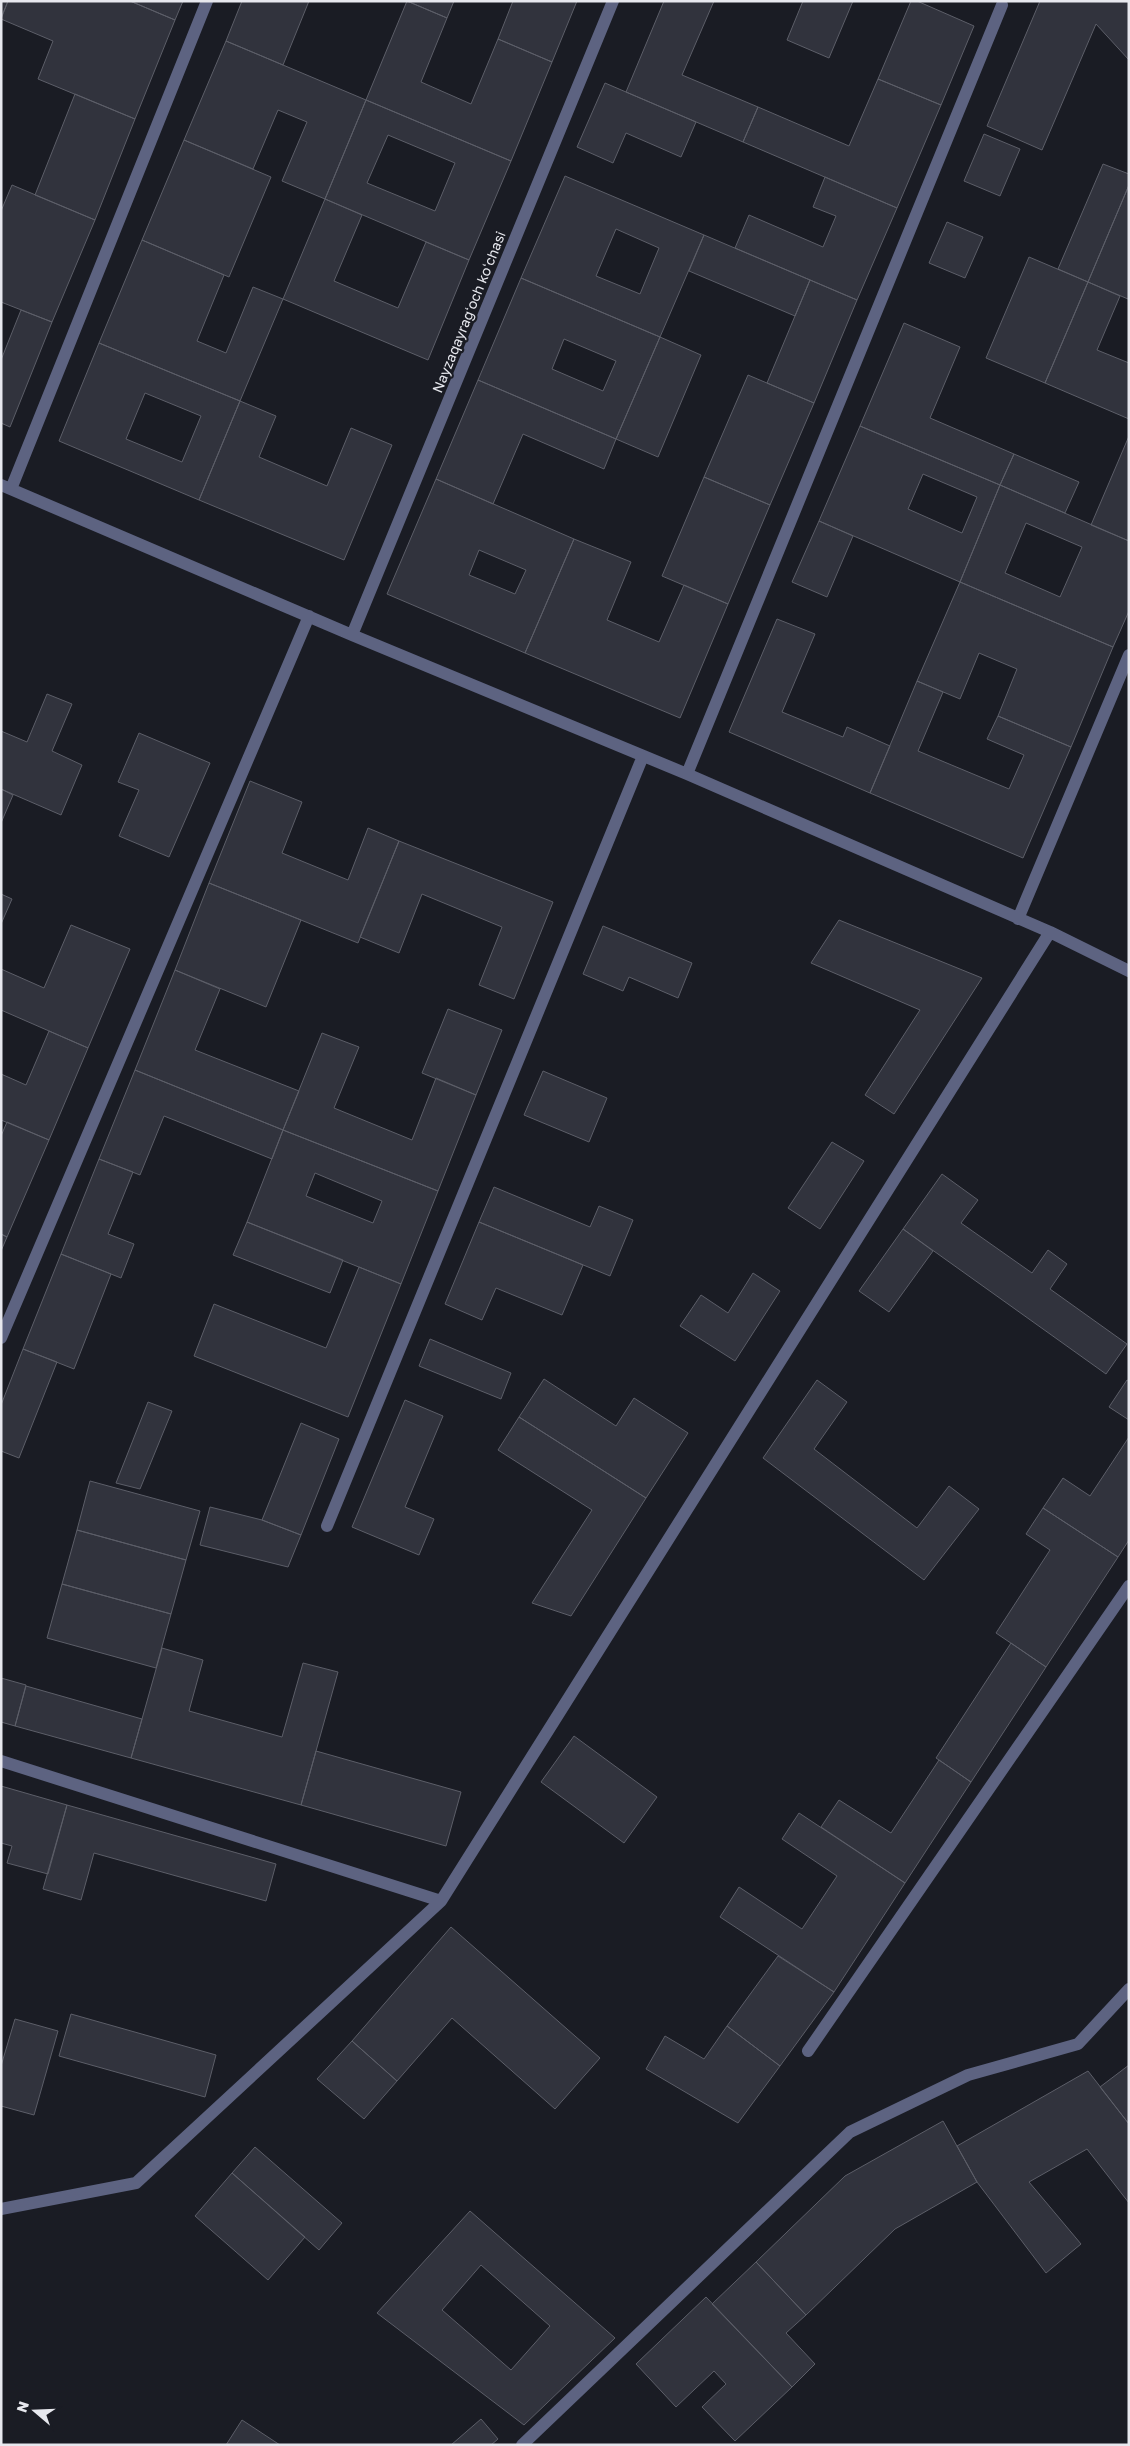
<svg xmlns="http://www.w3.org/2000/svg" width="1130" height="2446" viewBox="0 0 1130 2446" font-family="'Golos Text',sans-serif">
  <style>
    .building { fill: #31333d; stroke: #5c5e68; fill-rule: evenodd }
    .lines { fill: none; stroke-linecap: round; stroke-linejoin: round }
    .minor { stroke: #5d6381; stroke-width: 12 }
    .labels { text-anchor: middle; stroke-width: 4.5; stroke-linejoin: round; paint-order: stroke }
    .street-label { font-size: 14px; fill: #e7e8ee; stroke: #1a1c24 }
  </style>
  <rect width="100%" height="100%" fill="#1a1c24"/>
  <path class="building" d="M1,1H8L1,18Z
    M8,1H130L175,20L135,119L38,79L53,41L1,19Z
    M130,1H183L175,20Z
    M242,1H309L283,65L226,41Z
    M407,1L447,18L421,82L471,104L498,39L552,62L511,161L366,100Z
    M407,1H454L447,18Z
    M513,1H577L552,62L498,39Z
    M664,1H714L682,75L758,107L743,142L626,92Z
    M803,1H853L829,58L787,40Z
    M911,1H917L974,26L941,105L878,79Z
    M1040,1L1129,2V60L1096,24L1042,150L987,126Z
    M226,41L366,100L325,199L282,181L307,122L278,110L253,169L184,140Z
    M878,79L941,105L897,208L743,142L758,107L849,146Z
    M605,83L696,122L681,157L626,133L613,163L577,147Z
    M75,94L135,119L95,220L35,195Z
    M366,100L511,161L469,260L325,199ZM388,135L455,163L435,211L367,183Z
    M984,134L1020,149L1000,196L964,181Z
    M184,140L271,177L229,277L142,240Z
    M1103,164L1129,174V185L1088,282L1058,269Z
    M565,176L704,235L660,337L521,278ZM616,229L659,248L640,294L596,276Z
    M825,177L897,208L857,300L735,248L749,215L823,247L836,216L813,207Z
    M12,185L95,220L52,322L1,302V211Z
    M1129,185V296L1128,299L1088,282Z
    M325,199L362,215L334,281L398,308L426,242L469,260L428,360L283,299Z
    M947,222L983,237L965,278L929,263Z
    M704,235L810,280L795,316L689,271Z
    M142,240L224,275L197,341L226,353L253,287L283,299L240,401L99,343Z
    M1029,257L1088,282L1045,383L986,358Z
    M521,278L660,337L616,439L478,380ZM564,339L616,361L603,391L552,369Z
    M810,280L857,300L814,403L767,383Z
    M1088,282L1120,296L1097,350L1129,363V419L1045,383Z
    M21,310L52,322L10,427L1,423V360Z
    M904,323L960,347L930,418L1014,454L1000,485L860,426Z
    M660,337L701,355L658,457L616,439Z
    M99,343L240,401L199,500L59,441ZM145,393L201,416L182,462L126,439Z
    M748,375L814,403L770,505L704,477Z
    M478,380L616,439L604,469L523,434L493,504L436,479Z
    M240,401L276,416L259,457L327,486L351,428L392,445L344,560L199,500Z
    M860,426L1000,485L960,582L819,521ZM923,474L977,497L962,533L908,509Z
    M1129,436V541L1091,525Z
    M1014,454L1079,482L1065,513L1000,485Z
    M704,477L770,505L728,604L662,576Z
    M436,479L574,539L525,653L387,594ZM479,550L526,570L515,594L469,575Z
    M1000,485L1129,541V611L1113,647L960,582ZM1026,523L1082,547L1060,597L1005,573Z
    M819,521L853,536L827,597L792,582Z
    M574,539L631,562L607,620L659,642L684,585L728,604L680,718L525,653Z
    M960,582L1113,647L1071,747L998,716L1017,669L979,653L960,699L917,681Z
    M777,619L815,634L782,712L843,737L847,727L890,746L870,793L729,732Z
    M917,681L943,692L918,751L1009,789L1024,755L987,739L998,716L1071,747L1023,858L870,793Z
    M47,694L72,704L52,751L82,765L61,815L1,789V731L27,742Z
    M139,733L210,763L169,857L119,836L139,790L118,782Z
    M250,781L302,802L282,853L348,880L368,828L399,841L358,943L209,883Z
    M1,789L13,795L1,823Z
    M399,841L553,902L514,999L479,985L502,927L422,894L399,953L360,937Z
    M209,883L301,920L266,1007L175,970Z
    M1,894L12,899L1,924Z
    M839,920L982,978L894,1114L865,1095L920,1010L811,963Z
    M71,925L130,949L88,1048L1,1010V969L44,988Z
    M603,926L692,963L678,998L629,977L623,991L583,974Z
    M175,970L220,989L195,1050L299,1091L283,1130L135,1070Z
    M448,1009L502,1030L476,1095L422,1073Z
    M49,1031L88,1048L49,1140L1,1120V1074L26,1085Z
    M322,1033L359,1047L334,1108L412,1140L436,1078L476,1095L438,1191L283,1130Z
    M135,1070L283,1130L272,1159L164,1116L140,1175L99,1159Z
    M543,1071L607,1098L589,1142L524,1115Z
    M7,1122L49,1140L7,1237L1,1234V1136Z
    M283,1130L438,1191L401,1284L247,1222ZM315,1173L382,1201L373,1223L306,1196Z
    M832,1142L864,1161L820,1229L788,1208Z
    M99,1159L133,1172L108,1234L134,1244L121,1278L61,1254Z
    M942,1174L978,1200L961,1223L1032,1273L1048,1250L1067,1264L1050,1289L1127,1344L1106,1374L903,1229Z
    M494,1187L590,1227L599,1206L633,1220L610,1276L479,1222Z
    M247,1222L343,1260L330,1293L233,1255Z
    M479,1222L583,1265L562,1315L496,1288L482,1320L445,1304Z
    M903,1229L933,1251L889,1312L859,1291Z
    M1,1234L7,1237L1,1251Z
    M61,1254L111,1274L74,1369L23,1349Z
    M359,1267L401,1284L348,1417L194,1356L214,1304L326,1348Z
    M753,1273L780,1291L735,1361L680,1326L701,1295L728,1313Z
    M430,1339L511,1373L501,1399L419,1366Z
    M23,1349L57,1362L19,1458L1,1451V1405Z
    M544,1379L616,1426L634,1398L688,1433L646,1498L519,1417Z
    M817,1380L847,1402L814,1449L917,1528L949,1486L979,1509L924,1580L763,1458Z
    M1127,1380L1129,1381V1420L1109,1407Z
    M405,1400L443,1416L405,1507L434,1519L419,1555L352,1527Z
    M148,1402L172,1411L140,1489L116,1483Z
    M519,1417L646,1498L571,1616L532,1603L592,1510L498,1450Z
    M301,1423L339,1439L301,1535L262,1520Z
    M1129,1437V1540L1118,1557L1043,1508L1063,1478L1090,1496Z
    M90,1481L200,1511L186,1560L77,1530Z
    M210,1507L262,1520L301,1535L288,1567L200,1545Z
    M1043,1508L1118,1557L1046,1667L996,1633L1050,1550L1026,1534Z
    M77,1530L186,1560L171,1614L62,1584Z
    M62,1584L171,1614L156,1668L47,1638Z
    M1011,1643L1046,1667L971,1782L936,1758Z
    M162,1648L203,1660L189,1711L282,1737L303,1663L338,1672L301,1805L131,1758Z
    M1,1678L26,1685L15,1726L1,1722Z
    M26,1686L142,1719L131,1758L15,1726Z
    M574,1736L657,1797L624,1843L541,1782Z
    M316,1751L461,1792L446,1846L301,1805Z
    M939,1760L971,1782L905,1883L821,1827L839,1800L891,1833Z
    M1,1786L67,1805L48,1874L7,1863L12,1846L1,1843Z
    M67,1805L276,1864L266,1901L94,1853L81,1900L43,1889Z
    M799,1813L905,1883L834,1992L720,1917L739,1887L802,1929L837,1876L782,1839Z
    M451,1927L600,2058L555,2109L452,2018L397,2081L352,2041Z
    M778,1956L834,1992L780,2066L727,2026Z
    M71,2014L216,2055L205,2097L59,2056Z
    M15,2019L58,2031L34,2115L1,2106V2066Z
    M727,2026L780,2066L738,2123L646,2069L665,2036L704,2059Z
    M352,2041L397,2081L364,2119L317,2079Z
    M1129,2065V2124L1100,2087Z
    M1088,2071L1129,2124V2203L1087,2149L1029,2182L1081,2244L1046,2273L977,2182L957,2146Z
    M943,2121L977,2182L895,2229L806,2315L756,2262L845,2176Z
    M255,2147L342,2223L319,2250L232,2173Z
    M232,2173L305,2237L268,2280L195,2216Z
    M470,2211L615,2338L524,2425L377,2313ZM481,2265L550,2326L511,2370L442,2310Z
    M756,2262L806,2315L786,2333L815,2364L792,2387L712,2304Z
    M706,2297L792,2387L735,2441L702,2407L726,2384L714,2371L676,2407L636,2364Z
    M481,2419L498,2439L491,2445H451Z
    M242,2420L280,2445H226Z"/>
  <g class="lines">
    <path class="minor" d="M1,485L352,635L687,774L1050,932L1129,971
      M11,489L207,1
      M352,635L613,1
      M687,774L1002,5
      M1018,919L1129,655
      M1,1338L309,616
      M327,1526L643,756
      M1,1761L441,1901L136,2183L1,2209
      M441,1901L1050,932
      M808,2051L1129,1586
      M522,2445L850,2132L968,2075L1078,2044L1129,1989"/>
  </g>
  <g class="labels">
    <g class="street-label">
      <text transform="translate(469 312) rotate(-68)" y="5">Nayzaqayragʻoch koʻchasi</text>
    </g>
  </g>
  <rect width="1130" height="2446" fill="none" stroke="#e7e8ee" stroke-width="5"/>
  <g transform="translate(35 2411) rotate(289)" stroke="#1a1c24" stroke-width="4" paint-order="stroke">
  <path d="M0-4L9 19L0 12L-9 19Z" fill="#e7e8ee"/>
  <text y="-8" font-size="14" font-weight="bold" text-anchor="middle" fill="#e7e8ee">N</text>
  </g>
</svg>
